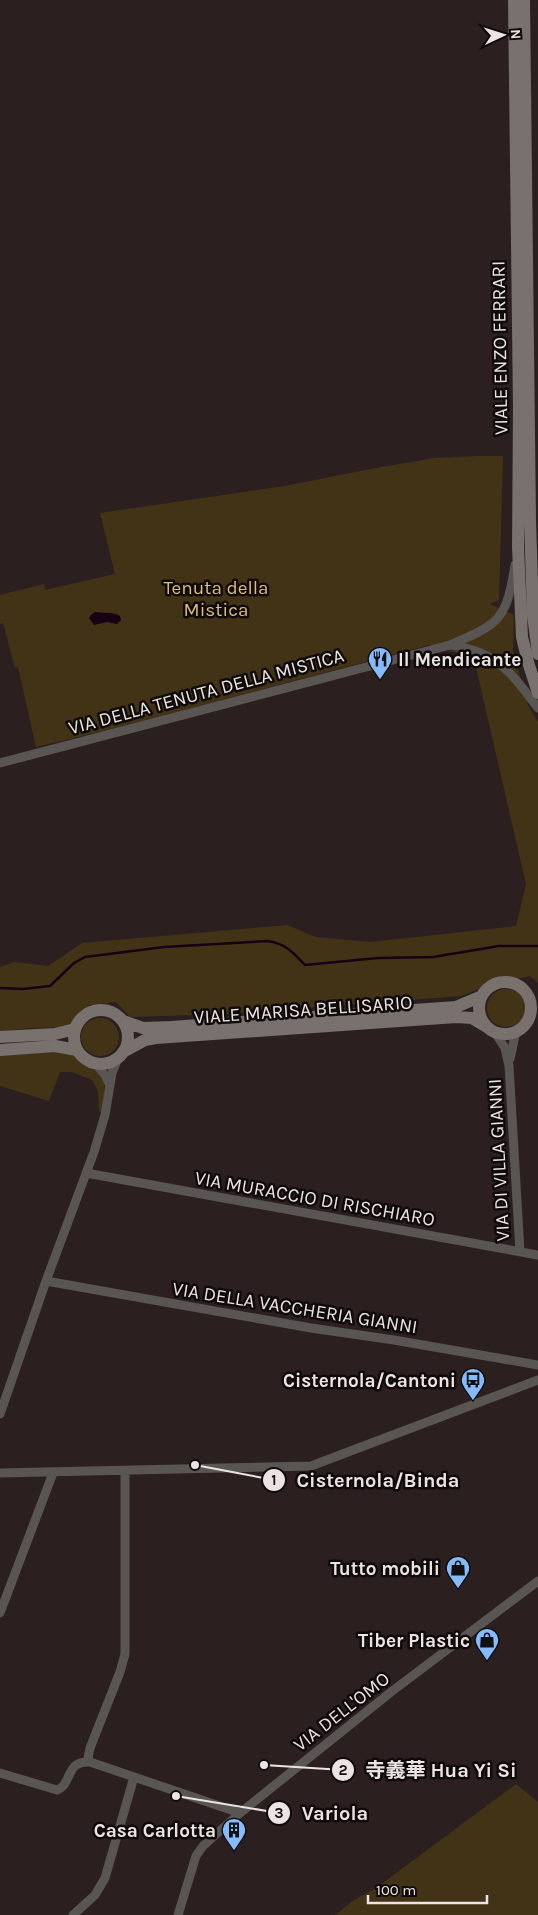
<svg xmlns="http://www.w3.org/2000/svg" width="538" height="1915" viewBox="0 0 538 1915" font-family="Karla,'Noto Sans SC',sans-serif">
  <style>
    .green { fill: #433316 }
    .water { fill: #170214 }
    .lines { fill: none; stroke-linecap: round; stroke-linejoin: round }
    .stream { stroke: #170214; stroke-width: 2.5 }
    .street { stroke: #595552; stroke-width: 9 }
    .secondary { stroke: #78716d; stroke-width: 12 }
    .labels { text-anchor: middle; stroke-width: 5; stroke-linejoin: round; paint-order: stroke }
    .street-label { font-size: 19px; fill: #ebe4e3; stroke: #100b0b }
    .park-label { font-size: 19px; fill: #debb7f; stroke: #100b0b }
    .poi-label { font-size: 19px; font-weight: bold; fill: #ebe4e3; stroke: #100b0b; text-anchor: end }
    .leader { fill: none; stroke: #ebe4e3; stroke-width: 2 }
    .callout-dot { fill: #ebe4e3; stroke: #100b0b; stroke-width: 2 }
    .mark-label { font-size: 15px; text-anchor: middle; font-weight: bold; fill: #111 }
    .callout-label { font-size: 20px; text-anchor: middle; font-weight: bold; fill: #ebe4e3; stroke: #100b0b; stroke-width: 5; stroke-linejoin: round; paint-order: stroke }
  </style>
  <rect width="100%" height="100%" fill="#2b201f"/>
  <path class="green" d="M478,456H503L499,600L490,604L514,615L513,651L528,705L538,722V983L530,976L486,986L461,996L228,1014L130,1017L116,1002L89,1005L71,1027L29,1028L0,1032V967L14,962L48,966L82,943L287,925L316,937L371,942L516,926L526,884L472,650L461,654L429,645L124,726L36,747L18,667L15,668L3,623L0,624V595L44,584L45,590L115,574L100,513L285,486L370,469L435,458Z
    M487 1008a19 19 0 1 1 38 0a19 19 0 1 1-38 0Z
    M81 1037a19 19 0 1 1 38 0a19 19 0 1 1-38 0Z
    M67,1050L97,1069L104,1080L105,1094L102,1113L99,1111L98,1091L92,1080L72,1072H60L49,1101L0,1086V1054Z
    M516,1784L538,1802V1915H335L354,1900L376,1888Z"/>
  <path class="water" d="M95,612C103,613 114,612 120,616L121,620L117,624L107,622L94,625L89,618L91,615Z"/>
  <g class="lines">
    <path class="stream" d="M0,988L23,989L50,986L74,963L85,957L164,947L267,941C285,943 293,952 305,965L378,958L433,957L499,946H538"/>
    <path class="street" d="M451,645C461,647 472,649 481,653C507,664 522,687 538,708
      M0,763L450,645C501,623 506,620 515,565
      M494,1031L505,1048L509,1066L520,1252
      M510,1059L516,1031
      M96,1064L105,1075L110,1086
      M86,1173L538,1255
      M46,1281L311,1328L394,1340L538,1365
      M0,1414L46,1281L94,1152L105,1115L112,1073L118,1058
      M0,1473L311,1466L538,1380
      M0,1613L53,1473
      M90,1762L88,1758L90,1748L120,1672L125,1654V1471
      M0,1773L57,1790C73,1784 65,1760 90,1762L240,1813
      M73,1915L95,1895L105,1878L134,1777
      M178,1915L196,1856L203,1846L240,1813L391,1692L538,1581"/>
    <path class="secondary" d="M514,0L519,408L518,547L522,637L528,662L538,693
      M524,0L530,520L533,615L538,654
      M479 1008a26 26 0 1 1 52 0a26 26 0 1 1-52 0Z
      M74 1037a27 27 0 1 1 54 0a27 27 0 1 1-54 0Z
      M123,1021L143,1028L171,1027L456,1007L482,996
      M0,1037L55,1034L75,1029
      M0,1050L55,1046L77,1050
      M123,1052L145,1040L156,1038L456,1017L472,1018L487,1027"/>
  </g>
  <defs>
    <g id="restaurant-pin" transform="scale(1.25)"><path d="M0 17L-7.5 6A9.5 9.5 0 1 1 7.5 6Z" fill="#85bbfb" stroke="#100b0b"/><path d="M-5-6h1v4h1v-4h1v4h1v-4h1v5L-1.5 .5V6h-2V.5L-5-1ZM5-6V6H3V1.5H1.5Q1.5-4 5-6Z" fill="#111"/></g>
    <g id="bus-pin" transform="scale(1.25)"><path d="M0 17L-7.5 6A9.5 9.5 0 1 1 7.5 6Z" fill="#85bbfb" stroke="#100b0b"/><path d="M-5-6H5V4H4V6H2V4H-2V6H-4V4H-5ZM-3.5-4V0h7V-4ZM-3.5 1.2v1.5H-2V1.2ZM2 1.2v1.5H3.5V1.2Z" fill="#111"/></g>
    <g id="shop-pin" transform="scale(1.25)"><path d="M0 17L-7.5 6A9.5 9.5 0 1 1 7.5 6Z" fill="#85bbfb" stroke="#100b0b"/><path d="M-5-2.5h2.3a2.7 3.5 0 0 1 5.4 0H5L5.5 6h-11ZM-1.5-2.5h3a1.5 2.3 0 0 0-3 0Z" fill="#111"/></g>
    <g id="building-pin" transform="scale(1.25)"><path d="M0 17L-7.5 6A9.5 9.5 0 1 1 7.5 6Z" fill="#85bbfb" stroke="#100b0b"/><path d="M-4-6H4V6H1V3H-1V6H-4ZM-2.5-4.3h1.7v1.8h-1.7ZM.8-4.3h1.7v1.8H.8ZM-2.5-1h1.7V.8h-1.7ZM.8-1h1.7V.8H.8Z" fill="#111"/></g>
  </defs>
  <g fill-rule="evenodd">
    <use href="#restaurant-pin" x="380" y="659"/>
    <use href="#bus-pin" x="473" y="1380"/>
    <use href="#shop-pin" x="458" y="1568"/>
    <use href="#shop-pin" x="487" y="1640"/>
    <use href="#building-pin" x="234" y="1830"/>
  </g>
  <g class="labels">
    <g class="street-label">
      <text transform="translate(499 348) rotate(-91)" y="7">VIALE ENZO FERRARI</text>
      <text transform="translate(206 691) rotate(-15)" y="7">VIA DELLA TENUTA DELLA MISTICA</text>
      <text transform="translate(303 1009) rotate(-4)" y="7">VIALE MARISA BELLISARIO</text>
      <text transform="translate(498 1160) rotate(-93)" y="7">VIA DI VILLA GIANNI</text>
      <text transform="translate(315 1198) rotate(10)" y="7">VIA MURACCIO DI RISCHIARO</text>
      <text transform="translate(295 1307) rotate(9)" y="7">VIA DELLA VACCHERIA GIANNI</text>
      <text transform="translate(341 1711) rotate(-38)" y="7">VIA DELL'OMO</text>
    </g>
    <g class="park-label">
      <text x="216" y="594">Tenuta della<tspan x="216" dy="22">Mistica</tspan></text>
    </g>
    <g class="poi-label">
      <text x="398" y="666" text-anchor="start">Il Mendicante</text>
      <text x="456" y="1387">Cisternola/Cantoni</text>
      <text x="440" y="1575">Tutto mobili</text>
      <text x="470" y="1647">Tiber Plastic</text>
      <text x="216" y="1837">Casa Carlotta</text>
    </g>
  </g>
  <path class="leader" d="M195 1465L274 1480M264 1765L343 1770M176 1796L279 1813"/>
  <g class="callout-dot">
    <circle cx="195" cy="1465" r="5"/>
    <circle cx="264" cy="1765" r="5"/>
    <circle cx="176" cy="1796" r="5"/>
    <circle cx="274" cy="1480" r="12"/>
    <circle cx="343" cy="1770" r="12"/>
    <circle cx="279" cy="1813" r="12"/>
  </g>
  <g class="mark-label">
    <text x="274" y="1485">1</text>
    <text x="343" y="1775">2</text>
    <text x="279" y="1818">3</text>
  </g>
  <g class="callout-label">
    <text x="378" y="1487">Cisternola/Binda</text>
    <text x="441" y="1777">寺義華 Hua Yi Si</text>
    <text x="335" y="1820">Variola</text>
  </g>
  <g transform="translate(503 35) rotate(86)" stroke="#100b0b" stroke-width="4" paint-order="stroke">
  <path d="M0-4L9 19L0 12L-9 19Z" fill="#ebe4e3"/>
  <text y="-8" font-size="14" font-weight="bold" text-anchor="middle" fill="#ebe4e3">N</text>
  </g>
  <path d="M368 1895v8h119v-8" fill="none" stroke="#ebe4e3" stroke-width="2.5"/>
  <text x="376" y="1895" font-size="15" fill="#ebe4e3" stroke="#100b0b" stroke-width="4" paint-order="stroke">100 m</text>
</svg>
